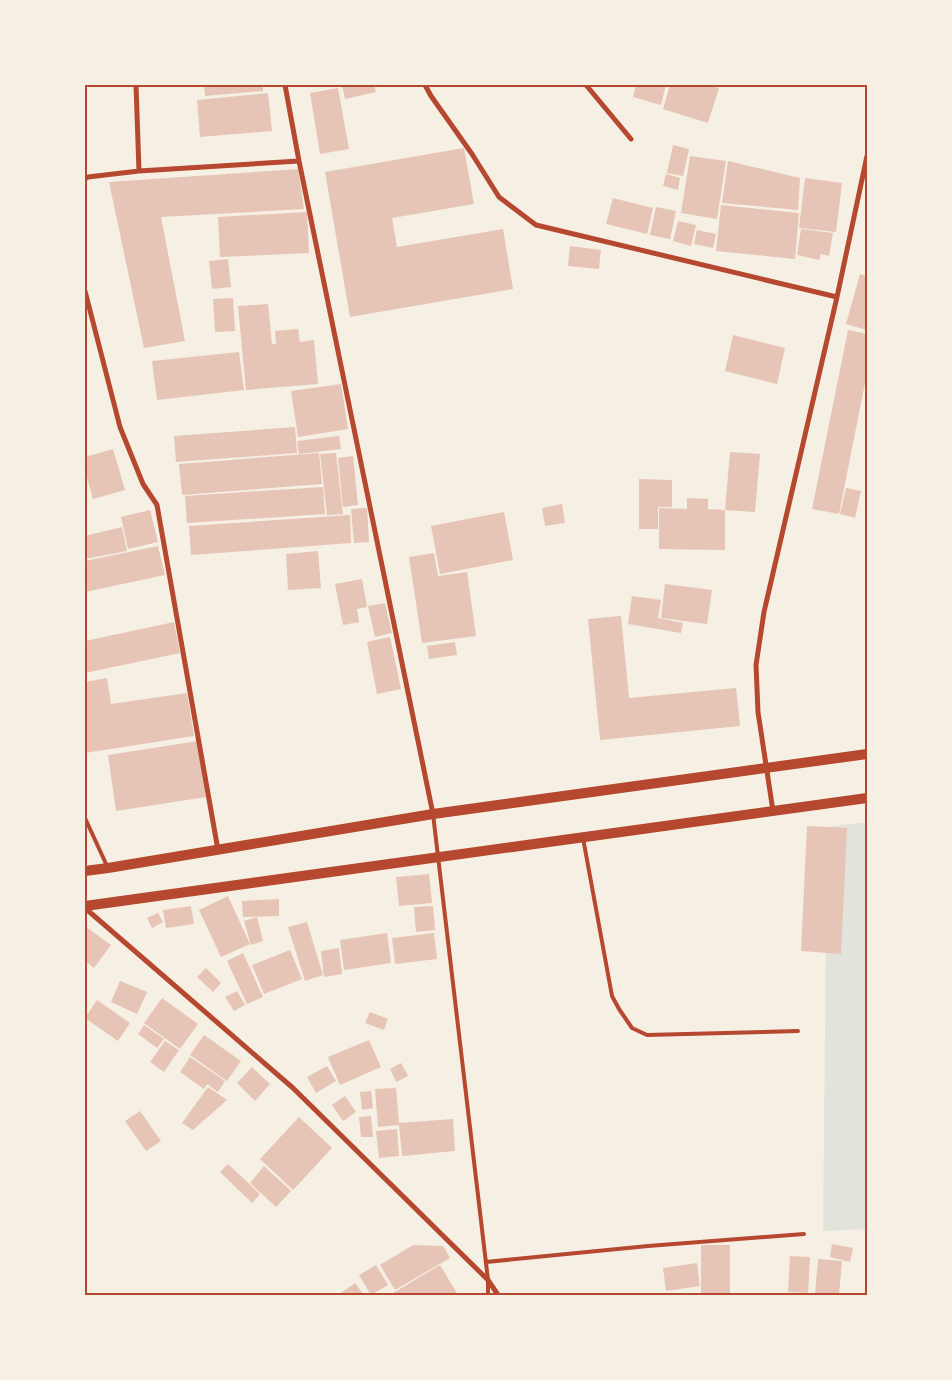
<svg xmlns="http://www.w3.org/2000/svg" width="952" height="1380" viewBox="0 0 952 1380" font-family="Rubik,sans-serif">
  <style>
    .green { fill: #e2e4dc }
    .building { fill: #e6c5b7 }
    .lines { fill: none; stroke-linecap: round; stroke-linejoin: round }
    .service { stroke: #b5482f; stroke-width: 4 }
    .minor { stroke: #b5482f; stroke-width: 5 }
    .secondary { stroke: #b5482f; stroke-width: 10 }
    .neatline { fill: none; stroke: #b5482f; stroke-width: 2 }
  </style>
  <rect width="100%" height="100%" fill="#f6efe4"/>
  <path class="green" d="M867,822V1229L823,1231L827,827Z"/>
  <path class="building" d="M204,85H263V91L205,96Z
    M342,85H374L376,92L345,99Z
    M636,85H666L661,105L633,97Z
    M670,85H709L719,88L708,123L663,109Z
    M338,88L349,149L320,154L310,93Z
    M268,93L272,131L200,137L197,100Z
    M673,145L689,149L683,176L667,173Z
    M464,148L474,204L392,218L397,247L503,229L513,289L350,317L325,172Z
    M690,156L726,161L717,219L681,213Z
    M728,161L800,178L798,210L722,203Z
    M298,169L304,209L161,217L185,341L144,348L109,182Z
    M666,174L680,178L678,190L663,186Z
    M805,178L842,183L836,232L799,228Z
    M613,198L653,208L647,234L606,224Z
    M721,205L799,213L795,259L716,251Z
    M656,207L676,211L670,239L650,235Z
    M307,212L309,253L220,257L218,217Z
    M678,221L696,225L691,246L673,241Z
    M801,229L833,233L829,256L821,254L819,260L797,255Z
    M697,230L716,234L713,248L694,244Z
    M570,246L601,250L599,269L568,266Z
    M228,259L231,287L212,289L209,261Z
    M860,274L867,276V330L846,324Z
    M233,298L235,331L215,332L213,299Z
    M268,304L272,344H276L275,331L298,329L300,342L314,340L318,384L246,390L238,306Z
    M848,330L867,334V373L839,514L812,509Z
    M733,335L785,348L777,384L725,371Z
    M239,352L244,390L157,400L152,361Z
    M341,384L348,429L298,437L291,391Z
    M295,427L297,453L176,462L174,436Z
    M339,436L341,449L299,454L297,441Z
    M113,449L125,490L93,499L85,470V457Z
    M730,452L760,454L755,512L725,510Z
    M319,453L322,484L182,495L179,464Z
    M336,453L343,514L327,515L320,454Z
    M353,456L358,505L343,507L338,458Z
    M639,479L672,480V507H658V529H639Z
    M323,487L325,514L187,523L185,496Z
    M846,488L861,491L855,518L840,514Z
    M687,498L708,499V509L725,510V550L659,549V508L687,509Z
    M562,504L565,523L545,526L542,508Z
    M367,508L369,542L354,543L351,509Z
    M150,510L158,542L128,549L121,517Z
    M504,512L513,560L440,574L431,526Z
    M350,515L351,543L191,555L189,526Z
    M122,527L127,551L85,559V536Z
    M158,546L165,575L85,592V561Z
    M318,551L321,588L288,590L286,554Z
    M434,553L438,576L467,572L476,636L422,643L409,557Z
    M362,579L367,607L357,609L359,622L343,625L335,584Z
    M665,584L712,590L707,624L661,618Z
    M632,596L661,600L658,618L683,623L681,633L628,624Z
    M385,603L392,633L375,637L368,606Z
    M621,616L629,698L736,688L740,726L600,740L588,619Z
    M174,622L180,653L85,673V641Z
    M390,637L401,689L377,694L367,642Z
    M455,642L457,655L429,659L427,646Z
    M107,678L111,704L187,693L194,736L85,753V682Z
    M198,741L206,797L116,811L108,755Z
    M807,826L847,828L841,954L801,951Z
    M429,874L432,903L399,906L396,877Z
    M228,896L250,944L221,957L199,910Z
    M279,899V916L243,917L242,901Z
    M191,906L194,924L166,928L163,910Z
    M433,906L435,930L416,932L414,907Z
    M158,913L163,922L152,928L147,918Z
    M257,917L263,941L251,945L244,921Z
    M307,922L323,975L305,981L288,927Z
    M85,926L111,945L94,968L85,961Z
    M387,933L391,963L344,970L340,940Z
    M434,933L437,959L395,964L392,938Z
    M339,948L342,974L324,977L321,951Z
    M290,950L302,979L264,994L252,965Z
    M243,953L263,997L247,1004L227,961Z
    M206,968L221,983L213,992L197,977Z
    M120,981L147,992L137,1014L111,1002Z
    M237,991L245,1005L234,1011L225,997Z
    M162,998L198,1024L180,1049L144,1023Z
    M97,1000L130,1023L118,1041L85,1018Z
    M370,1012L388,1019L384,1030L365,1023Z
    M144,1025L164,1039L157,1048L138,1034Z
    M204,1035L241,1061L227,1081L190,1055Z
    M369,1040L381,1067L340,1085L328,1057Z
    M165,1041L179,1050L164,1072L150,1062Z
    M190,1057L225,1081L218,1092L207,1084L204,1089L180,1072Z
    M401,1063L408,1076L396,1082L390,1069Z
    M327,1066L336,1081L316,1093L307,1077Z
    M252,1067L270,1084L255,1101L237,1083Z
    M208,1087L227,1100L193,1130L182,1123Z
    M396,1088L399,1123L453,1119L455,1151L402,1156L399,1125L378,1127L375,1089Z
    M371,1091L373,1108L362,1110L360,1092Z
    M345,1096L356,1112L343,1121L332,1105Z
    M140,1111L161,1141L146,1151L125,1121Z
    M371,1116L373,1137H361L359,1117Z
    M299,1117L332,1148L293,1190L260,1159Z
    M397,1129L399,1156L379,1158L376,1131Z
    M228,1164L260,1194L252,1203L220,1172Z
    M264,1166L291,1191L276,1207L250,1183Z
    M832,1244L853,1248L850,1262L830,1257Z
    M413,1245L443,1246L450,1258L395,1290L380,1265Z
    M701,1245H730V1295L701,1294Z
    M790,1256L810,1257L808,1293L788,1292Z
    M818,1259L842,1261L839,1295H815Z
    M697,1263L700,1286L666,1291L663,1268Z
    M376,1265L388,1285L371,1295L359,1275Z
    M440,1265L458,1295H394L393,1293Z
    M355,1283L364,1295H338Z"/>
  <g class="lines">
    <path class="service" d="M433,814L488,1280V1295
      M85,818L107,866
      M583,838L612,996L619,1009L632,1028L647,1035L798,1031
      M486,1262L648,1246L804,1234"/>
    <path class="minor" d="M136,85L139,171
      M285,85L299,161L433,814
      M425,85L431,96L472,154L499,197L536,225L837,297
      M586,85L631,139
      M85,179L88,177L139,171L299,161
      M85,291L120,427L143,484L157,505L218,850
      M773,811L758,712L756,665L764,612L837,297L867,156
      M85,908L293,1088L488,1280L498,1295"/>
    <path class="secondary" d="M85,871L108,868L433,814L867,754
      M85,906L867,798"/>
  </g>
  <rect width="952" height="1380" fill="none" stroke="#f6efe4" stroke-width="172"/>
  <rect x="86" y="86" width="780" height="1208" class="neatline"/>
</svg>
